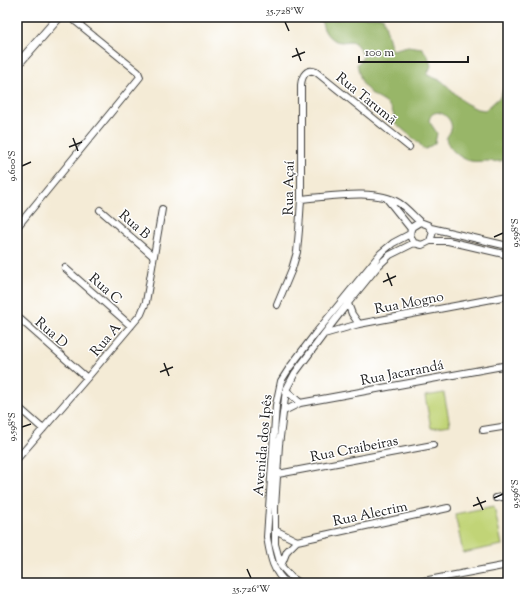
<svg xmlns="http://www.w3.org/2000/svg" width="525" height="600" viewBox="0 0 525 600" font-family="'Sorts Mill Goudy',serif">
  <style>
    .green { fill: #c1d477; stroke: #6e784a }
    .forest { fill: #98b668; stroke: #5a6942 }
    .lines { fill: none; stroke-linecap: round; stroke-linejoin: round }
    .minor-casing { stroke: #3c3b38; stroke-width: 8 }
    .tertiary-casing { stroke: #3c3b38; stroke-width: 10 }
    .minor { stroke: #fff; stroke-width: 6 }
    .tertiary { stroke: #fff; stroke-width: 8 }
    .ticks { fill: none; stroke: #1c1c1c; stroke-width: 1.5 }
    .labels { text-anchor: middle; stroke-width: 3; stroke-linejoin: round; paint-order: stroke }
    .street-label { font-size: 14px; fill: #1c1c1c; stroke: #fff }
    .neatline { fill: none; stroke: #1c1c1c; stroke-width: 1.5 }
    .ticks-label { font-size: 10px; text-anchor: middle; fill: #1c1c1c }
  </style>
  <rect width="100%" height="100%" fill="#fff"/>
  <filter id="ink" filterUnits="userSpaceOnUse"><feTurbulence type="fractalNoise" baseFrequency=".025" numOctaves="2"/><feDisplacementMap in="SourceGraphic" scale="8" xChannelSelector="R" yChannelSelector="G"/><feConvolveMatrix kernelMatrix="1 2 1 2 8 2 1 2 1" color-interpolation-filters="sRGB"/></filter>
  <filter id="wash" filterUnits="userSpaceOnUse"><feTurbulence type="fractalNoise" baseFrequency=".012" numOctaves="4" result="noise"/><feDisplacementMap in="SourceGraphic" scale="16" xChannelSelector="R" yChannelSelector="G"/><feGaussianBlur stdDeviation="0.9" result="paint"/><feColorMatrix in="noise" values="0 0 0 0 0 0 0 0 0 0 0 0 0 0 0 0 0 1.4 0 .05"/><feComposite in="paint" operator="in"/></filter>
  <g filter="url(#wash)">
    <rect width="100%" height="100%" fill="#f4ebd6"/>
    <path class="green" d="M444,393L450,425L431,428L425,396Z
      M494,506L502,545L463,553L455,514Z"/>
    <path class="forest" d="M321,17H383L392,50L408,46L422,48L428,56L431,66L427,75L442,81L465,103L477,109L485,110L500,97L508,78V158C501,162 494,162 487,161C482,161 476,162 471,161C460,159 449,149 446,139C447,136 450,133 451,130C455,117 432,103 429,121L437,133L435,143L426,149L422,148L420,144L395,123C393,98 379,104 366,88C360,81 359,72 357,64L361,61L363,56C361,51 357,43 351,41C348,41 344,42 341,42C328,41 322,29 321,17Z"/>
  </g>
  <g filter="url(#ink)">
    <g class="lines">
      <g class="minor-casing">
        <path id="minor" d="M301,199C329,197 375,188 399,203C407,208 413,216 420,222
          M387,199L411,229
          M100,210L153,256
          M17,227L140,77L138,72L70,17
          M431,228L508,246
          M430,241H448L508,255
          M65,268L131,326
          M347,301L352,314L359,324
          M277,305L292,269L297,252L299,230L301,199V85C302,75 307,68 316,72L409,147
          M20,319L87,378
          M324,334L359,324L508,296
          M286,390L300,403
          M17,406L43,429
          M284,411L300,403L508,365
          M483,430L508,426
          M17,459L87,378L141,314L146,302L162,209
          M278,474L433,445
          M496,498L508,496
          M275,530L297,541
          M281,566L287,551L297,541L448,508
          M287,583C272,572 270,554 267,537L276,405L281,381L290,367L315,334L381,253L393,243L410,234
          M300,583L292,578L281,566L275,544V508L279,445L286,390L295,373L324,334L348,303L378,266L390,255L414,243L422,245L430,241L433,232L428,225L420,222L412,227C409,233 410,238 414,243
          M413,583L508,565"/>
      </g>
      <g class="tertiary-casing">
        <path id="tertiary" d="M17,65L59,17"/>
      </g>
      <use href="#minor" class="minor"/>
      <use href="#tertiary" class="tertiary"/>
    </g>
  </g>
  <path class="ticks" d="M285,22L289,31M296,48L301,61M292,57L305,52M73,138L78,151M69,147L82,142M22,166L31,162M494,237L503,233M387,273L392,286M383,282L396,276M164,363L169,376M160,372L173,367M22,427L31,424M477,497L483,510M494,498L503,494M473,506L486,501M247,569L251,578"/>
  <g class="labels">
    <g class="street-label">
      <text transform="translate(367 98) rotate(39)" y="5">Rua Tarumã</text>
      <text transform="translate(288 188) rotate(-89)" y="5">Rua Açaí</text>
      <text transform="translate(135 224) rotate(41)" y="5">Rua B</text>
      <text transform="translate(106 288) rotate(41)" y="5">Rua C</text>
      <text transform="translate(409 302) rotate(-11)" y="5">Rua Mogno</text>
      <text transform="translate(52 332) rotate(41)" y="5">Rua D</text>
      <text transform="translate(105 339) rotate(-50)" y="5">Rua A</text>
      <text transform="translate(402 372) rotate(-11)" y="5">Rua Jacarandá</text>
      <text transform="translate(262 445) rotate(-85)" y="5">Avenida dos Ipês</text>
      <text transform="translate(354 448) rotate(-11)" y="5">Rua Craibeiras</text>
      <text transform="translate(370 513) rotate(-12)" y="5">Rua Alecrim</text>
    </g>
  </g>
  <rect width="525" height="600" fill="none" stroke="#fff" stroke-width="44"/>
  <path d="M359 56v6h109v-6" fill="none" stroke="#1c1c1c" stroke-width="2"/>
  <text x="365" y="56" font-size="12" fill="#1c1c1c" stroke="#ffffff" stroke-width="3" paint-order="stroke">100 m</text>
  <rect x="22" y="22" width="481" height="556" class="neatline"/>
  <g class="ticks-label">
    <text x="285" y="14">35.728°W</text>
    <text transform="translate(11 166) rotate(-90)" y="4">9.600°S</text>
    <text transform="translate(514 233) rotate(-90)" y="4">9.598°S</text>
    <text transform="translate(11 427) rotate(-90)" y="4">9.598°S</text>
    <text transform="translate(514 494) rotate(-90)" y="4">9.596°S</text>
    <text x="251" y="592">35.726°W</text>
  </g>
</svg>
